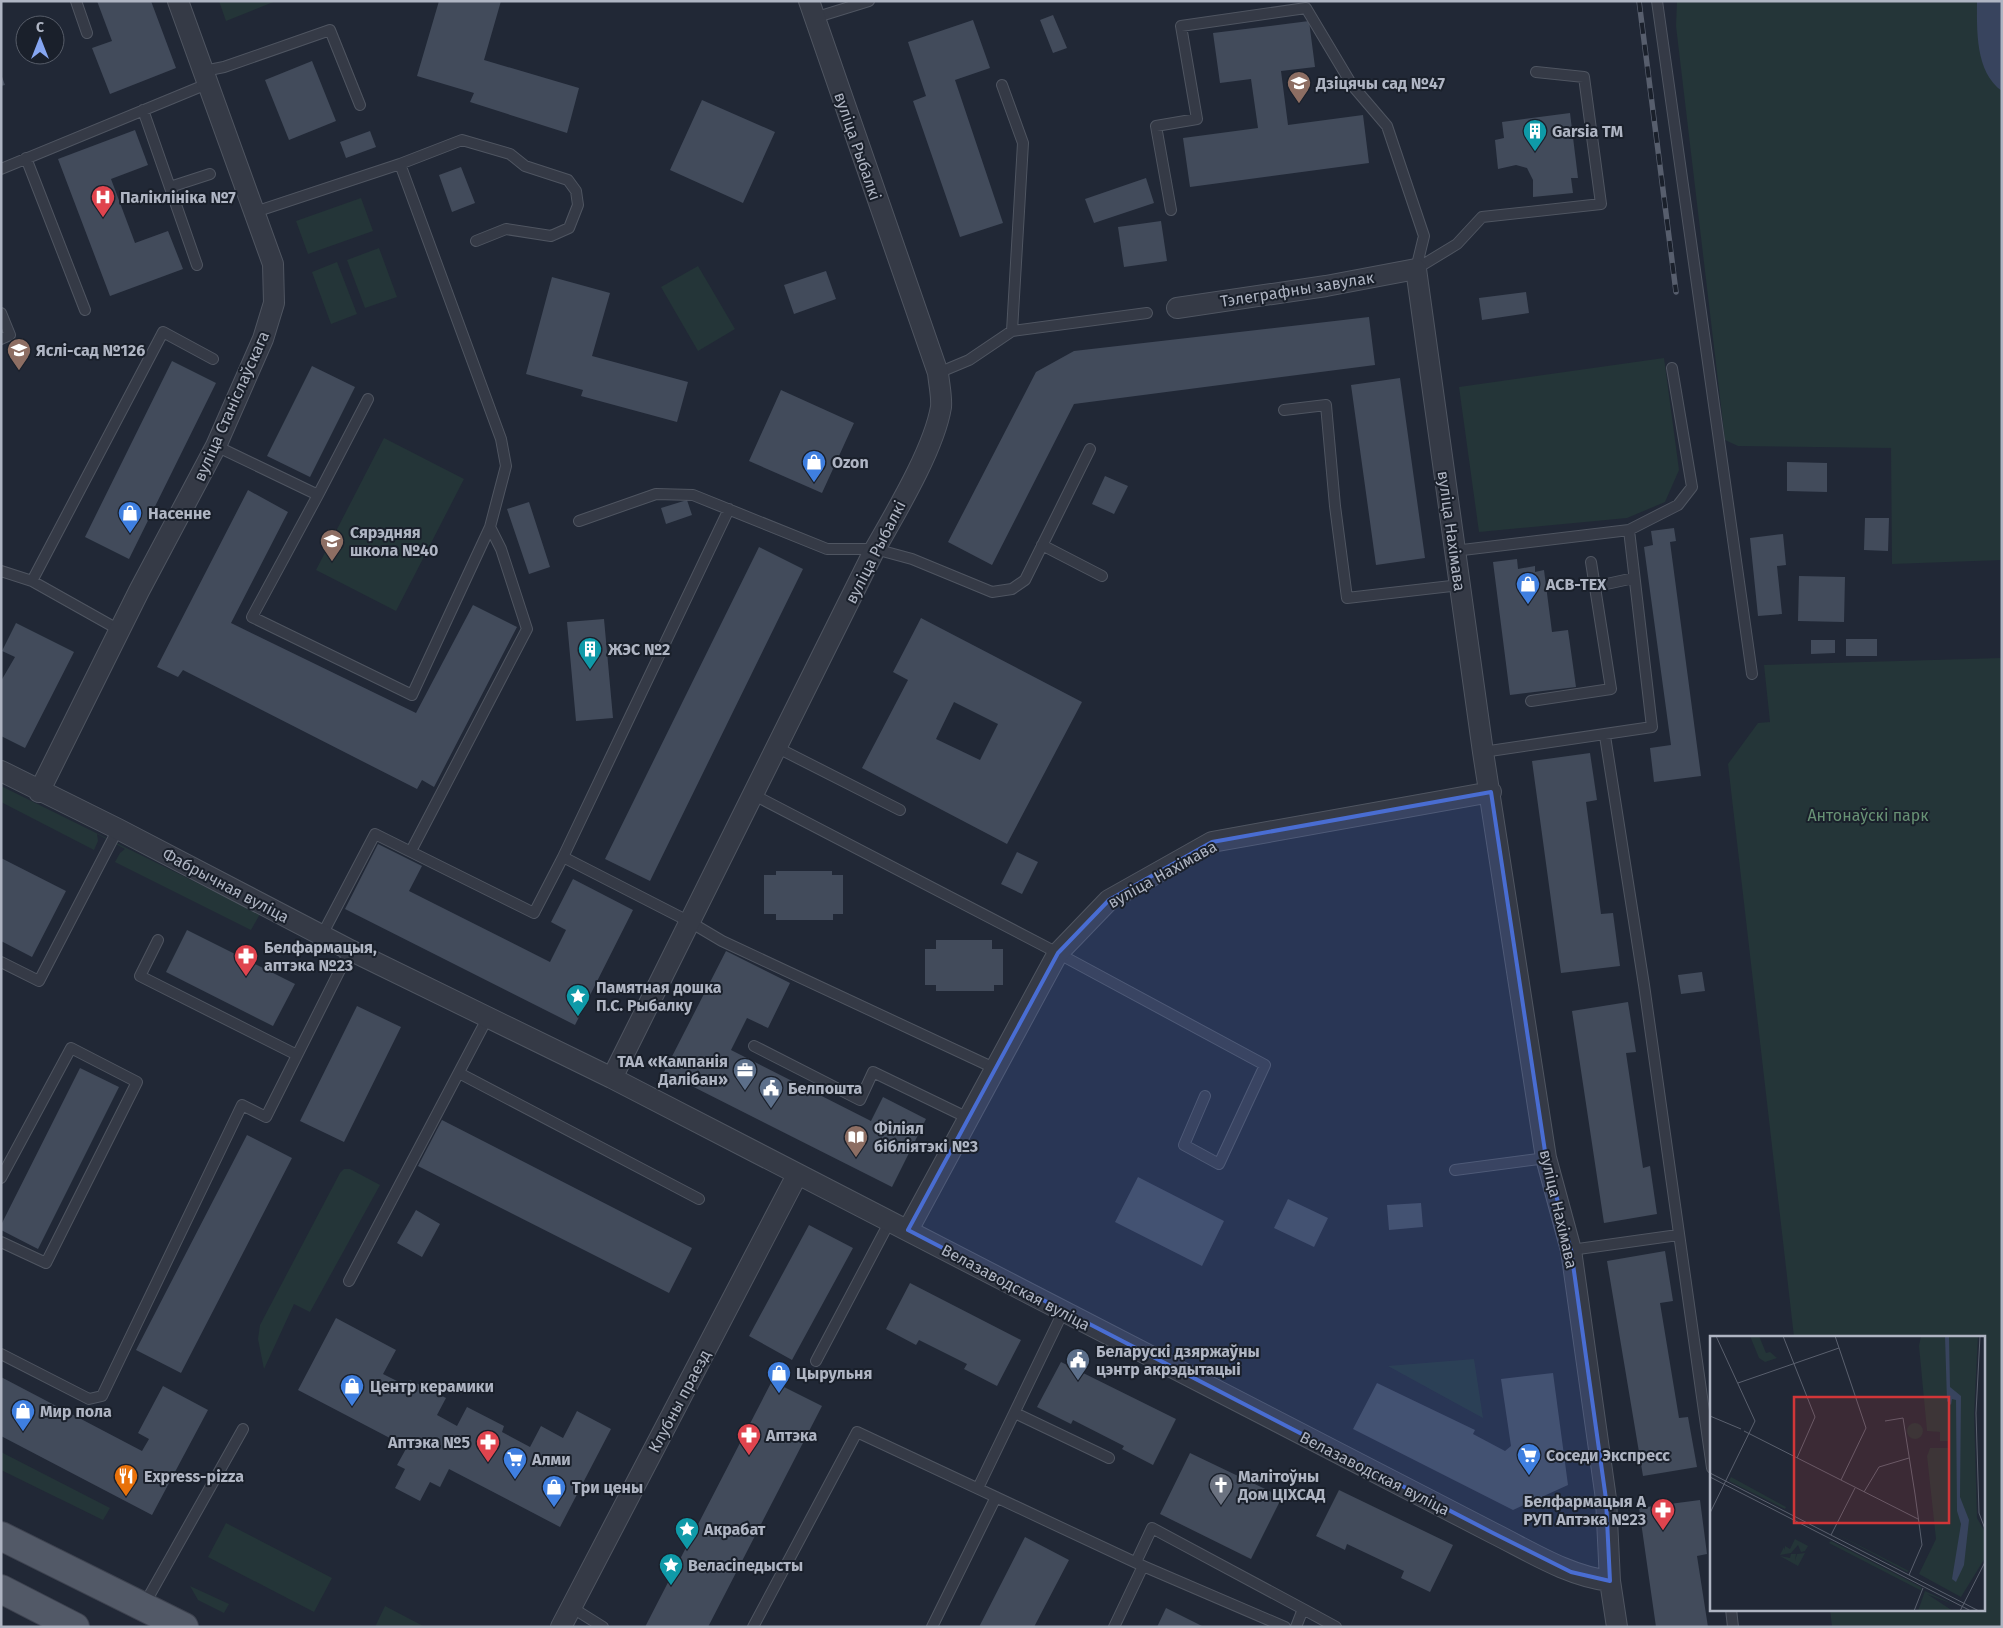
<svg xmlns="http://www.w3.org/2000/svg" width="2003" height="1628" viewBox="0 0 2003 1628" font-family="'Fira Sans',sans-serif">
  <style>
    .green { fill: #243538 }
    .water { fill: #38445e }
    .building { fill: #424b5b; fill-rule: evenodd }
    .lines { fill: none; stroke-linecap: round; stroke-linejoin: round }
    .service-casing { stroke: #4f5561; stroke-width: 12 }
    .minor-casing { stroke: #4f5561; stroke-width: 22 }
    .primary-casing { stroke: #3e4350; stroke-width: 30 }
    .service { stroke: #353a46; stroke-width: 10 }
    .minor { stroke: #353a46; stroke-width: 20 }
    .primary { stroke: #525967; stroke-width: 28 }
    .rail-casing { stroke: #575e6d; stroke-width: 5.5 }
    .rail { stroke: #1a202b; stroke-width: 4; stroke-dasharray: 11; stroke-linecap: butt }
    .marked { fill: #496dd2; fill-opacity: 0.2; stroke: #496dd2; stroke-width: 4; stroke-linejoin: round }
    .labels { text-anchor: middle; stroke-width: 4; stroke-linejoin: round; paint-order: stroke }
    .poi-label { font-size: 16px; font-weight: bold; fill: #afb5c3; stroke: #1a202b; text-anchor: start }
    .street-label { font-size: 16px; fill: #afb5c3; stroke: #1a202b }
    .park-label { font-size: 16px; fill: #689275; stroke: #1a202b }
    .inset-road { fill: none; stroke: #5a606e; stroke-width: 1 }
    .view { fill: #d23638; fill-opacity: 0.15; stroke: #d23638; stroke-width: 2.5 }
    .inset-edge { fill: none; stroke: #afb5c3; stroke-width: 2.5 }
  </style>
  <rect width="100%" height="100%" fill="#212836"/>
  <path class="green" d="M219,1H276L226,21Z
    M1677,1H2002V560L1892,564L1891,448L1738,446L1725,440L1676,26Z
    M361,198L373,231L308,254L296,221Z
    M379,248L397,297L365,308L347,260Z
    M337,262L357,314L331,324L312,272Z
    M698,266L735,329L698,351L661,287Z
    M1664,358L1679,470L1665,502L1627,518L1479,532L1459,387Z
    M384,438L464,479L396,611L316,570Z
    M2002,658V1627H1832L1830,1609H1984V1337H1794L1728,764L1758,723L1770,722L1764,665Z
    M1,786L260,914L251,930L115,862L120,853L125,849L97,834L98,841L94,850L1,802Z
    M344,1169H350L380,1185L310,1312L294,1304L264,1369L258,1339L260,1325L340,1173Z
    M1474,1359L1483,1418L1388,1366Z
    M1,1452L110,1508L103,1520L1,1470Z
    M226,1523L332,1578L314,1612L208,1557Z
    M190,1586L229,1604L224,1613L198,1600Z
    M385,1606L425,1627H375Z"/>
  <path class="water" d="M1977,1H2002V91C1975,72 1977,30 1977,1Z"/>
  <path class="building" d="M97,1H151L176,68L110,94L92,48L112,41Z
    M439,1H501L484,60L579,88L567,133L470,102L474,93L417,76Z
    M1053,15L1067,48L1053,53L1040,20Z
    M973,20L990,68L955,80L1003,223L960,237L913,101L926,96L908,42Z
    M1309,21L1315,67L1281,71L1288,125L1363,115L1369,163L1190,187L1183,138L1258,128L1251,79L1220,83L1213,33Z
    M312,61L336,121L289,140L265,80Z
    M1,74L5,85L1,86Z
    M702,100L775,132L743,203L670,170Z
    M1570,113L1578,178H1571L1573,193L1533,197V180L1527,168L1516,165L1498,169L1495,140L1504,138L1502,122Z
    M135,130L148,165L111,179L135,243L168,231L183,269L110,296L58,159Z
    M370,131L376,147L346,158L340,142Z
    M461,167L475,203L452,212L439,175Z
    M1146,178L1154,203L1094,223L1085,199Z
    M1161,221L1167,261L1124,267L1118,227Z
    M826,271L836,299L794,314L784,285Z
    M552,277L610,293L592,356L688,382L677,422L581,396L583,390L526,374Z
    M1526,292L1529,313L1482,320L1479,298Z
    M1369,317L1375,365L1074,404L992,565L948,542L1036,372L1074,351Z
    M172,361L216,383L129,559L85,537Z
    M312,366L355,387L310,477L267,456Z
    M1400,378L1425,558L1376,565L1351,385Z
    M781,390L854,423L822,493L749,461Z
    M1787,462L1827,463V492L1787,491Z
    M1105,476L1128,486L1114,514L1092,504Z
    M248,490L288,512L231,623L416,713L473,605L517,627L434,787L422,780L417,789L183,670L178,677L157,667Z
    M687,500L692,515L666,524L661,508Z
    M529,502L550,567L529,574L507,509Z
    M1865,518H1889L1888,551L1864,550Z
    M1674,528L1676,541L1670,542L1701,776L1654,782L1650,748L1671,745L1644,547L1653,545L1651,531Z
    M1783,534L1786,565L1777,566L1782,614L1758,616L1750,538Z
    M759,547L803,569L650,881L605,859Z
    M1517,559L1518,569L1535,566V572L1544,570L1552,632L1568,630L1576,687L1510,695L1493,562Z
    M1799,576L1845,577L1844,622L1798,621Z
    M921,618L1082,702L1007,844L862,768L908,680L893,672ZM954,702L998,724L980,760L936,739Z
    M604,619L613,718L576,721L567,622Z
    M16,623L74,652L25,748L1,736V681L15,657L2,651Z
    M1846,639H1877V656H1846Z
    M1811,640H1835V653L1811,654Z
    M1590,753L1597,800L1586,802L1601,914L1613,913L1620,966L1561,973L1532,761Z
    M378,844L422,866L409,891L550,962L566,930L551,922L573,879L633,910L575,1025L345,909Z
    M1017,852L1038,862L1022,894L1001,884Z
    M1,858L66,891L32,957L1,941Z
    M776,871H832V875H843V914H833V920H776V914H764V875H776Z
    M187,930L295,984L273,1026L166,972Z
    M936,940H992V949H1003V985H994V991H936V985H925V949H936Z
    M726,951L790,983L768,1028L747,1018L731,1050L871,1121L883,1097L926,1119L892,1187L664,1072Z
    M1702,972L1705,991L1681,994L1678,975Z
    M1628,1002L1636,1052L1626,1053L1643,1168L1650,1166L1657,1214L1604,1223L1572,1011Z
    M357,1006L401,1027L344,1142L300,1121Z
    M80,1068L119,1087L38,1249L1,1230V1225Z
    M442,1120L692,1248L669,1293L418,1166Z
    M247,1135L292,1158L181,1373L136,1350Z
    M1138,1177L1224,1221L1202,1266L1115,1222Z
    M1288,1199L1328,1218L1314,1247L1274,1228Z
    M1421,1203L1423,1227L1389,1230L1387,1205Z
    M416,1210L440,1224L422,1257L397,1243Z
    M809,1225L853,1248L792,1360L749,1336Z
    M1665,1251L1673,1301L1660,1303L1679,1418L1688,1417L1697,1467L1643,1476L1607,1261Z
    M910,1283L1021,1340L997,1386L964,1369L967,1364L919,1340L916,1345L886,1329Z
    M336,1318L396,1350L383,1374L407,1386L410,1380L446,1398L437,1415L457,1426L467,1407L504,1426L502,1432L530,1447L541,1426L563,1438L577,1411L611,1429L560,1527L449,1469L440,1487L430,1482L420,1501L395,1488L405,1469L397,1465L407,1447L298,1390Z
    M1061,1362L1176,1419L1153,1465L1122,1449L1124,1446L1073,1420L1071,1424L1037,1407Z
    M1553,1373L1568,1485L1513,1510L1353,1429L1377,1383L1475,1430L1473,1434L1505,1451L1511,1446L1501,1379Z
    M1,1377L142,1451L149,1439L138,1433L163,1386L208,1410L152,1515L1,1436Z
    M772,1381L822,1406L757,1532L708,1627H645Z
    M1190,1453L1282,1497L1251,1559L1160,1514Z
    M1339,1490L1453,1545L1430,1592L1401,1578L1404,1571L1347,1544L1345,1550L1316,1536Z
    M1700,1500L1707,1554L1697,1556L1708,1627H1656L1639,1508Z
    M1025,1537L1069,1560L1034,1627H979Z
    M1166,1608L1204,1627H1157Z"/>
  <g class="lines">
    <g class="service-casing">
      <path id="service" d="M76,1L87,33
        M1657,1L1752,674
        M814,18L869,1
        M204,71L224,67L330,30L360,105
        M1002,85L1023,143L1012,331
        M143,110L197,265
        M26,158L85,310
        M400,164L501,439L506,466L490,527L501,549L527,629L411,851
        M1,169L207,84
        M170,187L210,174
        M1171,210L1156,126L1197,119L1181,26L1306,8L1352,85L1387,126L1424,236L1416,269
        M255,212L400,164L462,140L510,154L525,166L568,180L576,191L578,205L569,228L551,236L506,229L476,241
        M1416,269L1457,244L1482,217L1601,204L1584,77L1536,72
        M1,313L10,335L1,339
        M938,373L969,360L1012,331L1147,313
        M1284,410L1326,405L1335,506L1347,598L1460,585
        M216,446L318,495L368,399
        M318,495L252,617L412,695L490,527
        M729,509L563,857L690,922L722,941L994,1068
        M579,521L656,494L693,495L827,549H875L912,559L992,592L1012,589L1025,580L1090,449
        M1629,530L1678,505L1692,487L1672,368
        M1042,545L1102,576
        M1454,551L1629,530L1652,727L1483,752
        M1,571L32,581L121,631
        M32,581L163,332L213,359
        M1595,584L1602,585L1634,578
        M1531,701L1611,689L1591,562
        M1605,736L1644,985L1712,1468
        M776,747L900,810
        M754,795L1050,949L1265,1065L1219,1164L1184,1145L1205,1096
        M322,935L375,834L534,913L563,857
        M158,940L140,976L297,1055
        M1,962L39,981L118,829
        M754,1046L860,1100L873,1072L968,1118
        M459,1073L699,1199
        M1455,1170L1546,1158
        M1,1178L71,1048L137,1082L46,1263L1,1242
        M1571,1250L1678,1235
        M349,1281L488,1017
        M1,1354L89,1399L102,1396L242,1105L266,1117L350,950
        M816,1361L890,1221
        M1015,1413L1109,1458
        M978,1488L1063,1312
        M1136,1562L1152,1528L1303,1609
        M144,1605L243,1429
        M571,1607L603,1627
        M1731,1609L1733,1627
        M753,1627L857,1432L1143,1566L1285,1627
        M932,1627L996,1497
        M1114,1627L1143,1566
        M1296,1627L1303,1609L1336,1627"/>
    </g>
    <g class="minor-casing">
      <path id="minor" d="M1177,308L1326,286L1416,269L1483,752L1546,1158L1571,1250L1606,1499L1610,1581L1617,1627
        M1,771L118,829L350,950L612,1078L1493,1533C1531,1552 1568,1576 1610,1581
        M39,792L139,591L216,446L263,339L274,303L273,264L178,1
        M612,1078L875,549C896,512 934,449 941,407C942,397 939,384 938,373L809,1
        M908,1230L1058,953L1109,900L1212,842L1491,792
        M561,1627L797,1175"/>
    </g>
    <g class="primary-casing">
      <path id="primary" d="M1,1536L184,1627
        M1,1589L75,1627"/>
    </g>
    <use href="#service" class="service"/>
    <use href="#minor" class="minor"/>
    <use href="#primary" class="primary"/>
    <g class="rail-casing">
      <path id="rail" d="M1639,1L1676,292"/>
    </g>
    <use href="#rail" class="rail"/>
  </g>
  <path class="marked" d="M1491,792L1546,1158L1571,1250L1606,1499L1610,1581L1571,1572L1493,1533L908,1230L1058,953L1109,900L1212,842Z"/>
  <defs>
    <g id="school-pin" transform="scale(1.25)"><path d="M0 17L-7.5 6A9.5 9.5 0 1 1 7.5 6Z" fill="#8d6e63" stroke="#1a202b"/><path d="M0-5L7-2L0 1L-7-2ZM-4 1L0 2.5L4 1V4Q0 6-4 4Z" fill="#fff"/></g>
    <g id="building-pin" transform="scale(1.25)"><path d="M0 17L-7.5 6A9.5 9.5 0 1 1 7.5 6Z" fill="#0f9aa8" stroke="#1a202b"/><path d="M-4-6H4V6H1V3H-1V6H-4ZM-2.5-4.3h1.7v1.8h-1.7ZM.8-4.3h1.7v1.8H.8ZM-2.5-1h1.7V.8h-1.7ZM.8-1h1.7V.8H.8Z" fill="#fff"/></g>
    <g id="hospital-pin" transform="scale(1.25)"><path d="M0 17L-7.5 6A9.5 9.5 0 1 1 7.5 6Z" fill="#e0444e" stroke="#1a202b"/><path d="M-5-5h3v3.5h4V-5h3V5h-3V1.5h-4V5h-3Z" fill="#fff"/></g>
    <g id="shop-pin" transform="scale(1.25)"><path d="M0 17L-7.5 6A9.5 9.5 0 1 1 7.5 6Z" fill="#3f7fe0" stroke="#1a202b"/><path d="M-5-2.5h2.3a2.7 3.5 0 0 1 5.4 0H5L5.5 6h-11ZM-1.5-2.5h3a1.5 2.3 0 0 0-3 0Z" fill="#fff"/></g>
    <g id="pharmacy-pin" transform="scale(1.25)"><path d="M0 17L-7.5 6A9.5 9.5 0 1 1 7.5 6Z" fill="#e0444e" stroke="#1a202b"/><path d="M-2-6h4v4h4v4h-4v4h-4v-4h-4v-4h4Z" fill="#fff"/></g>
    <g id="sight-pin" transform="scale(1.25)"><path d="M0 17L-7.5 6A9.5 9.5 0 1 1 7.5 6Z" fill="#0f9aa8" stroke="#1a202b"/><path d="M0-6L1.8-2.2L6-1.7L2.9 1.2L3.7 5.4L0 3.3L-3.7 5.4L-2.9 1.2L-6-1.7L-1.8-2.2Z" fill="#fff"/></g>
    <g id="office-pin" transform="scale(1.25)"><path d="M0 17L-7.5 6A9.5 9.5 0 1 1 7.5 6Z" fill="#5c6f8a" stroke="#1a202b"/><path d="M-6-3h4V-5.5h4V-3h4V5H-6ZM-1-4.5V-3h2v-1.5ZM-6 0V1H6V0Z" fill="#fff"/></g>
    <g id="civic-pin" transform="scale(1.25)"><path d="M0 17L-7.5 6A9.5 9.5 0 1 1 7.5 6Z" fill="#5c6f8a" stroke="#1a202b"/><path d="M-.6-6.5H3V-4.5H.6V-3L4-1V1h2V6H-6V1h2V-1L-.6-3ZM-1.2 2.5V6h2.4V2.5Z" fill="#fff"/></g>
    <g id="library-pin" transform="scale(1.25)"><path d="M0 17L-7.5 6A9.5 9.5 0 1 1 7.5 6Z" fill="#8d6e63" stroke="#1a202b"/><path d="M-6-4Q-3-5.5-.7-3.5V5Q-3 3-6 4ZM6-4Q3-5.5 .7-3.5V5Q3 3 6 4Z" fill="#fff"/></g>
    <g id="supermarket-pin" transform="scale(1.25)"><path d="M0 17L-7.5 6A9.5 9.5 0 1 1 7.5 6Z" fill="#3f7fe0" stroke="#1a202b"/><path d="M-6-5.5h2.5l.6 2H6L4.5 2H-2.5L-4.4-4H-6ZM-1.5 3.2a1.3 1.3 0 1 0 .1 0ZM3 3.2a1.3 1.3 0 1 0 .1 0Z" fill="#fff"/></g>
    <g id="restaurant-pin" transform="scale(1.25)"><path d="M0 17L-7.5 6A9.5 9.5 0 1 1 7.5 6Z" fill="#e8710a" stroke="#1a202b"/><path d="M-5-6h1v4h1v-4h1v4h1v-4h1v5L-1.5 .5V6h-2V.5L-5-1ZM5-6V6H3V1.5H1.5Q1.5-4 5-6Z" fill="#fff"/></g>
    <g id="church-pin" transform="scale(1.25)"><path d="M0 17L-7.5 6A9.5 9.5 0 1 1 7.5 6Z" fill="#6b7280" stroke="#1a202b"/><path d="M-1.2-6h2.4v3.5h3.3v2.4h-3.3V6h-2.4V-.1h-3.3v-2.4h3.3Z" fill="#fff"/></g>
  </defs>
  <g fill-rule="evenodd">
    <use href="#school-pin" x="1299" y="83"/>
    <use href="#building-pin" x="1535" y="131"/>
    <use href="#hospital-pin" x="103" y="197"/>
    <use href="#school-pin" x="19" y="350"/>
    <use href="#shop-pin" x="814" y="462"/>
    <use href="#shop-pin" x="130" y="513"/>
    <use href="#school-pin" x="332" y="541"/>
    <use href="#shop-pin" x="1528" y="584"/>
    <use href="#building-pin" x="590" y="649"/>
    <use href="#pharmacy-pin" x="246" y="956"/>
    <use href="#sight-pin" x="578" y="996"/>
    <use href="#office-pin" x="745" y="1070"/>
    <use href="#civic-pin" x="771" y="1088"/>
    <use href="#library-pin" x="856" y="1137"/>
    <use href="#civic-pin" x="1078" y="1360"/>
    <use href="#shop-pin" x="779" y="1373"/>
    <use href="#shop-pin" x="352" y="1386"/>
    <use href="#shop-pin" x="23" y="1411"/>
    <use href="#pharmacy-pin" x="749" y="1435"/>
    <use href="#pharmacy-pin" x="488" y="1442"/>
    <use href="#supermarket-pin" x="1529" y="1455"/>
    <use href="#supermarket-pin" x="515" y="1459"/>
    <use href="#restaurant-pin" x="126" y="1476"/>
    <use href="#church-pin" x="1221" y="1485"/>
    <use href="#shop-pin" x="554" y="1487"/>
    <use href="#pharmacy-pin" x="1663" y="1510"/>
    <use href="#sight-pin" x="687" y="1529"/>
    <use href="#sight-pin" x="671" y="1565"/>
  </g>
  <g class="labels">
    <g class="poi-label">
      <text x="1316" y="89">Дзіцячы сад №47</text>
      <text x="1552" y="137">Garsia TM</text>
      <text x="120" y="203">Паліклініка №7</text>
      <text x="36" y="356">Яслі-сад №126</text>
      <text x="832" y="468">Ozon</text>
      <text x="148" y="519">Насенне</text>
      <text x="350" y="538">Сярэдняя<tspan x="350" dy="18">школа №40</tspan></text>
      <text x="1546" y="590">ACB-TEX</text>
      <text x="608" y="655">ЖЭС №2</text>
      <text x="264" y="953">Белфармацыя,<tspan x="264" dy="18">аптэка №23</tspan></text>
      <text x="596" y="993">Памятная дошка<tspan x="596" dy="18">П.С. Рыбалку</tspan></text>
      <text x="728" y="1067" text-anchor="end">ТАА «Кампанія<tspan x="728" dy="18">Далібан»</tspan></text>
      <text x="788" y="1094">Белпошта</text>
      <text x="874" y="1134">Філіял<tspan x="874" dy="18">бібліятэкі №3</tspan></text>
      <text x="1096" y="1357">Беларускі дзяржаўны<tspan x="1096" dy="18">цэнтр акрэдытацыі</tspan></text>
      <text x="796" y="1379">Цырульня</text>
      <text x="370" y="1392">Центр керамики</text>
      <text x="40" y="1417">Мир пола</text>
      <text x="766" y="1441">Аптэка</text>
      <text x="470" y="1448" text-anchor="end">Аптэка №5</text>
      <text x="1546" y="1461">Соседи Экспресс</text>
      <text x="532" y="1465">Алми</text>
      <text x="144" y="1482">Express-pizza</text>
      <text x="1238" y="1482">Малітоўны<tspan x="1238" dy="18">Дом ЦІХСАД</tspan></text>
      <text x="572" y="1493">Три цены</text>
      <text x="1646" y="1507" text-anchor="end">Белфармацыя А<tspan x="1646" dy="18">РУП Аптэка №23</tspan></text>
      <text x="704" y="1535">Акрабат</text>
      <text x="688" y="1571">Веласіпедысты</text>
    </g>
    <g class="street-label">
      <text transform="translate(858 146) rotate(71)" y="6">вуліца Рыбалкі</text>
      <text transform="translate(1297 289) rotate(-9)" y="6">Тэлеграфны завулак</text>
      <text transform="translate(231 406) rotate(-66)" y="6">вуліца Станіслаўскага</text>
      <text transform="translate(1452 531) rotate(82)" y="6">вуліца Нахімава</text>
      <text transform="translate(875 552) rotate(-63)" y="6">вуліца Рыбалкі</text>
      <text transform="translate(1162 874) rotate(-29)" y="6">вуліца Нахімава</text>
      <text transform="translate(226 885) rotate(28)" y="6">Фабрычная вуліца</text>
      <text transform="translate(1559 1209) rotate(77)" y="6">вуліца Нахімава</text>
      <text transform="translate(1016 1287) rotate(28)" y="6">Велазаводская вуліца</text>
      <text transform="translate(679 1401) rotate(-62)" y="6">Клубны праезд</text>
      <text transform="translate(1375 1473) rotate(27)" y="6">Велазаводская вуліца</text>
    </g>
    <g class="park-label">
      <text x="1868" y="821">Антонаўскі парк</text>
    </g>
  </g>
  <g transform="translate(1710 1336)">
    <rect width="275" height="275" fill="#212836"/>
    <path d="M40,0H49L56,17L60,16L67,22L55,26L49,22ZM211,0H268L264,77L267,182L275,196V222L251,261L209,238L226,203L217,120L220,112H239V105H230V96L217,95L209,10ZM197 95a8 8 0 1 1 16 0a8 8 0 1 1-16 0ZM21,141L76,171L75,173L19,145ZM123,196L199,235L197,236ZM85,203L98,210L95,215L91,216L88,209L81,217L70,219L74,211L75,214V210L80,213ZM121,205L211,251L212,255L119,207ZM95,217L88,230L70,220L80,222L81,218H86L85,225L87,218ZM215,255L245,269L217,258L243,275H208Z" fill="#243538"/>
    <path d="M235,0H239L240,51L251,60L250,161L259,184L254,229L246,246L242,243L251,188L247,175L246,64L242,63L241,69L237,65Z" fill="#38445e"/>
    <path class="inset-road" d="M73,0L105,81L87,122M125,0L156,92L131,144M270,0L266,77L269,177L275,193M28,47L129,12M0,80L31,93M175,85L193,82L205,158L212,209L199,239M34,95L208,183M0,137L269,275M0,141L261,275M154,156L169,131L199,122M0,177L45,85L6,0M121,199L145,152M204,275L213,252M250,275L275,226"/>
    <path class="view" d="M84,61H239V187H84Z"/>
    <rect width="275" height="275" class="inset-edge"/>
  </g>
  <rect width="2003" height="1628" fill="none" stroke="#afb5c3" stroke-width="5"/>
  <g transform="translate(40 40)"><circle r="24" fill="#1a202b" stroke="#565c68"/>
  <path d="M0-4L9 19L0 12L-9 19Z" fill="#86a6f1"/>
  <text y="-8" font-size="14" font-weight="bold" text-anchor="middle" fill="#afb5c3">С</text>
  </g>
</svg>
